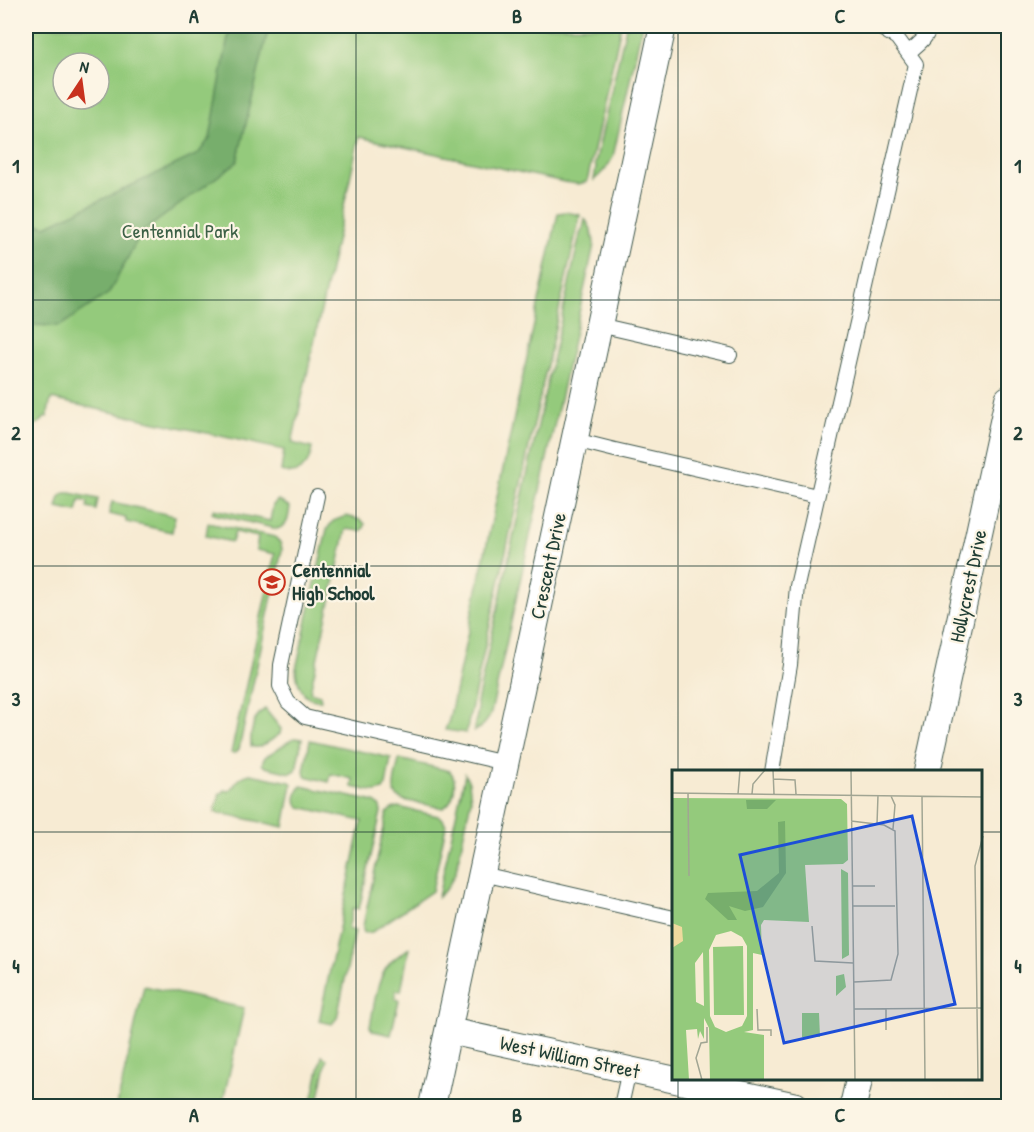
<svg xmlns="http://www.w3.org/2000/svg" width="1034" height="1132" viewBox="0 0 1034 1132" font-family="'Patrick Hand',sans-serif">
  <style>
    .green { fill: #94ca7c; stroke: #5a8458; stroke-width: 1.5; fill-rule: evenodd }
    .forest { fill: #77ae6c; stroke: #4b7650; stroke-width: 1.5 }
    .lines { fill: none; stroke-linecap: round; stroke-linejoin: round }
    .lane-casing { stroke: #3f574c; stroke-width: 16 }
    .street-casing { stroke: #3f574c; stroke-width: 28 }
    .lane { stroke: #fff; stroke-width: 14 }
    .street { stroke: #fff; stroke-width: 26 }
    .grid { fill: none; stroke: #1f3d34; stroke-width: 1.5; stroke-opacity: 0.55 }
    .labels { text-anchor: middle; stroke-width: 4.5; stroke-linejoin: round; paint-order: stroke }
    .park-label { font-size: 20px; fill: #3c6046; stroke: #fcf5e5 }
    .street-label { font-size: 20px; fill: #1f3d34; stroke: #fcf5e5 }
    .poi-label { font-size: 20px; font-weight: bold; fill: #1f3d34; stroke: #fcf5e5; text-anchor: start }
    .inset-road { fill: none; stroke: #a1a593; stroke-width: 1.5 }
    .view { fill: #1d4ed8; fill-opacity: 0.15; stroke: #1d4ed8; stroke-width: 3 }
    .inset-edge { fill: none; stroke: #1f3d34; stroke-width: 3 }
    .neatline { fill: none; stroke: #1f3d34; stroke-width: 2 }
    .grid-label { font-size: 20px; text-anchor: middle; font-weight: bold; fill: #1f3d34 }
  </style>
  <rect width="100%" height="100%" fill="#fcf5e5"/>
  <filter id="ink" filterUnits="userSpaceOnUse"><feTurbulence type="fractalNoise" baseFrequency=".0167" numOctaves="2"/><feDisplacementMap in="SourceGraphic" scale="12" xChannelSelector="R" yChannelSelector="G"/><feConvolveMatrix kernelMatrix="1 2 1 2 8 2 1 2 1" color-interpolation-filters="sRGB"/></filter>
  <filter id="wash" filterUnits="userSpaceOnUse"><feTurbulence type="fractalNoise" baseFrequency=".008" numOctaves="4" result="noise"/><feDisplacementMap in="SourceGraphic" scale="24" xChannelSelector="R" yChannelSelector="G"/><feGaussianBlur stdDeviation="1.35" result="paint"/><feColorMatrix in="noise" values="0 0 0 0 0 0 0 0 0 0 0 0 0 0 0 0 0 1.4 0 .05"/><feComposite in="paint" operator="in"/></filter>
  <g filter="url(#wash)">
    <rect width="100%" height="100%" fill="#f7ebd3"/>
    <path class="green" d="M26,26H621L587,182L578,184L564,182L359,137L292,443L312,448C310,465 299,478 281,471L284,450L51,399L47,417H45C40,425 34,425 26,424ZM63,63H99V99H63Z
      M626,26H642L613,157C608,167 603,173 594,180L596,167L595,164Z
      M566,212L580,215L466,733L445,730L449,720L558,213Z
      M585,219C591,227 594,234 594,245L491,713C487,722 483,727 474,731L478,709L477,706V702L580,234L583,228Z
      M65,493H71L98,499L96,510L87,508L88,502L80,500L77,512L57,508L60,497Z
      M278,500L290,507C288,519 289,525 277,529L214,514L212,512L214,509L270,521L273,505Z
      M112,502L175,516L172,532L126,522V518L109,514Z
      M346,516L361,520L365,524L364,528L361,531L346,529L310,692L320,695L321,700C303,702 297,684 296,669L327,529L333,521Z
      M208,523L275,537L281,544L282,550L239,749L236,753H231L275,554L256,550L258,537L235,532L232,542L206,536Z
      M265,709L281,729L280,734C272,739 260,751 251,746C250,733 253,716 265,709Z
      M294,738L302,739L296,770L291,773L265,767L262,764L263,761L265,757Z
      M310,740L391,758L386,785L383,790L376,792L352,787L353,779L331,774L329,782L305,776L304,771Z
      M399,759L450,771C458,781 455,802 443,808L403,800C400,798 397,797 395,794C391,787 398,767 399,759Z
      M250,774L290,782L292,784L284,827L215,812L220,793H223L224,790L229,791C238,783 237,777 250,774Z
      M465,774L469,782L471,800L456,871L448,887L438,897Z
      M301,786L375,802L380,807L381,812L359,909L353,908L348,929L355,931L337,1018L332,1024L319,1021L362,821L300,807C293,802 297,792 301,786Z
      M398,807L438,816L443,819L446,825L432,891L372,932L364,933L363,930V926L387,813L392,809Z
      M409,948L401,991L396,990L395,999L399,1000L391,1035L373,1031L370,1027C374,1007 376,979 390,963C395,957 403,953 409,948Z
      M144,986L244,1008L222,1106H117Z
      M322,1056L327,1059L317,1106H311Z"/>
    <path class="forest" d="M230,26H269L237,162L141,233L109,293L60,326L26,325V222L46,226L198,154L210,138Z"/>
  </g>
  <g filter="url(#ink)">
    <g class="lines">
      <g class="lane-casing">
        <path id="lane" d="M908,53C918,44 927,39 930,26
          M599,325L730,355
          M575,440L615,450L817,496
          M317,496L281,665L280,686L288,702L305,717L505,763
          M772,772L790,665L797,586L916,64L897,38L877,26
          M482,874L674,918
          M621,1106L629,1070"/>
      </g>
      <g class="street-casing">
        <path id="street" d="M927,772L1008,399
          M449,1031L796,1106
          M432,1106L663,26
          M853,1106L859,1080"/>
      </g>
      <use href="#lane" class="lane"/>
      <use href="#street" class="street"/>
    </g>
  </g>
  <path class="grid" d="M356,26V1106M678,26V772M26,300H1008M26,566H1008M26,832H674M982,832H1008M678,1080V1106"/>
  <defs>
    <g id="school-ring" transform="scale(1.35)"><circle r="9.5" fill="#fcf5e5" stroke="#c8321e" stroke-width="1.5"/><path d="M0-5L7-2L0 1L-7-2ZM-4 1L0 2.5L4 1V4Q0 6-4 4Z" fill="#c8321e"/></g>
  </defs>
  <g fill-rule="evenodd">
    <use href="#school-ring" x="272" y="582"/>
  </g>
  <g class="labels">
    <g class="park-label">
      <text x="180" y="238">Centennial Park</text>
    </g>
    <g class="street-label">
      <text transform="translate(548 566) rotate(-78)" y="7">Crescent Drive</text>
      <text transform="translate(968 586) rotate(-78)" y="7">Hollycrest Drive</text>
      <text transform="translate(570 1057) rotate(12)" y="7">West William Street</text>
    </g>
    <g class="poi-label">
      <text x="292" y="577">Centennial<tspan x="292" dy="23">High School</tspan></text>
    </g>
  </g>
  <g transform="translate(672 770)">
    <rect width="310" height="310" fill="#f7ebd3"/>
    <path d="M0,28L169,29L175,34L176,90L171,94L133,95L137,152L92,150L89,155L90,185L81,183V260L72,262L92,265V310H38L37,258L32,248V269L28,261L26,269L25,259L14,260L17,310H0ZM59,161L70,167L75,176V246L70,256L54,262L43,257L38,246L37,180L44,165ZM31,182L32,236L24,232L23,193ZM169,99L176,103L177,185L170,189ZM71,176L72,245H42L41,177ZM172,204L174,217L164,226V206ZM130,243H147L148,267H130Z" fill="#94ca7c" fill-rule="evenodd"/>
    <path d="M74,30H104L95,39H75ZM113,51L114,103L91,137L73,141L57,136L65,150H56L33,129L36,123L85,121L107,103L106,52Z" fill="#77ae6c"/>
    <path d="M0,153L10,157L11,171L0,178Z" fill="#eeda9e"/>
    <path class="inset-road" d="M101,0L102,24M179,0L183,310M102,9L123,10L124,24M0,23L311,27M16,23L17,106M66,24L68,0M80,24L81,14L93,0M219,26L223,35L221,59M250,26L253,310M179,51L212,55L223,61L226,184L219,210L182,212M205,54L206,25M180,116H203M180,136H223M140,156L143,191L181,193M85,239L86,260H99V266M182,239L311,238M214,239V260M30,310L24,288L29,273L35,272V257M306,310L303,96L311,66"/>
    <path class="view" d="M240,46L283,234L112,273L68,85Z"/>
    <rect width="310" height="310" class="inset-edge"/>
  </g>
  <rect width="1034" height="1132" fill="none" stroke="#fcf5e5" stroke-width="66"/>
  <g transform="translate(81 81) rotate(13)"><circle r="28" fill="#fcf5e5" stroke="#a4ab9e" stroke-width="1.5"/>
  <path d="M0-4.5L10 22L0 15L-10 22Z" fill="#c8321e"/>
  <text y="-9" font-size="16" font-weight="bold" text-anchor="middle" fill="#1f3d34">N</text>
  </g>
  <rect x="33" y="33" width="968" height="1066" class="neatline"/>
  <g class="grid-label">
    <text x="194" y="23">A</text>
    <text x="517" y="23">B</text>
    <text x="840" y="23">C</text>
    <text x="16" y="173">1</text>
    <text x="1018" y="173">1</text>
    <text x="16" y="440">2</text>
    <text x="1018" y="440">2</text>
    <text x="16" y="706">3</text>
    <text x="1018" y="706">3</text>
    <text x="16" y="973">4</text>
    <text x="1018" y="973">4</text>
    <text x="194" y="1122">A</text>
    <text x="517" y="1122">B</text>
    <text x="840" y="1122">C</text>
  </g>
</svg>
